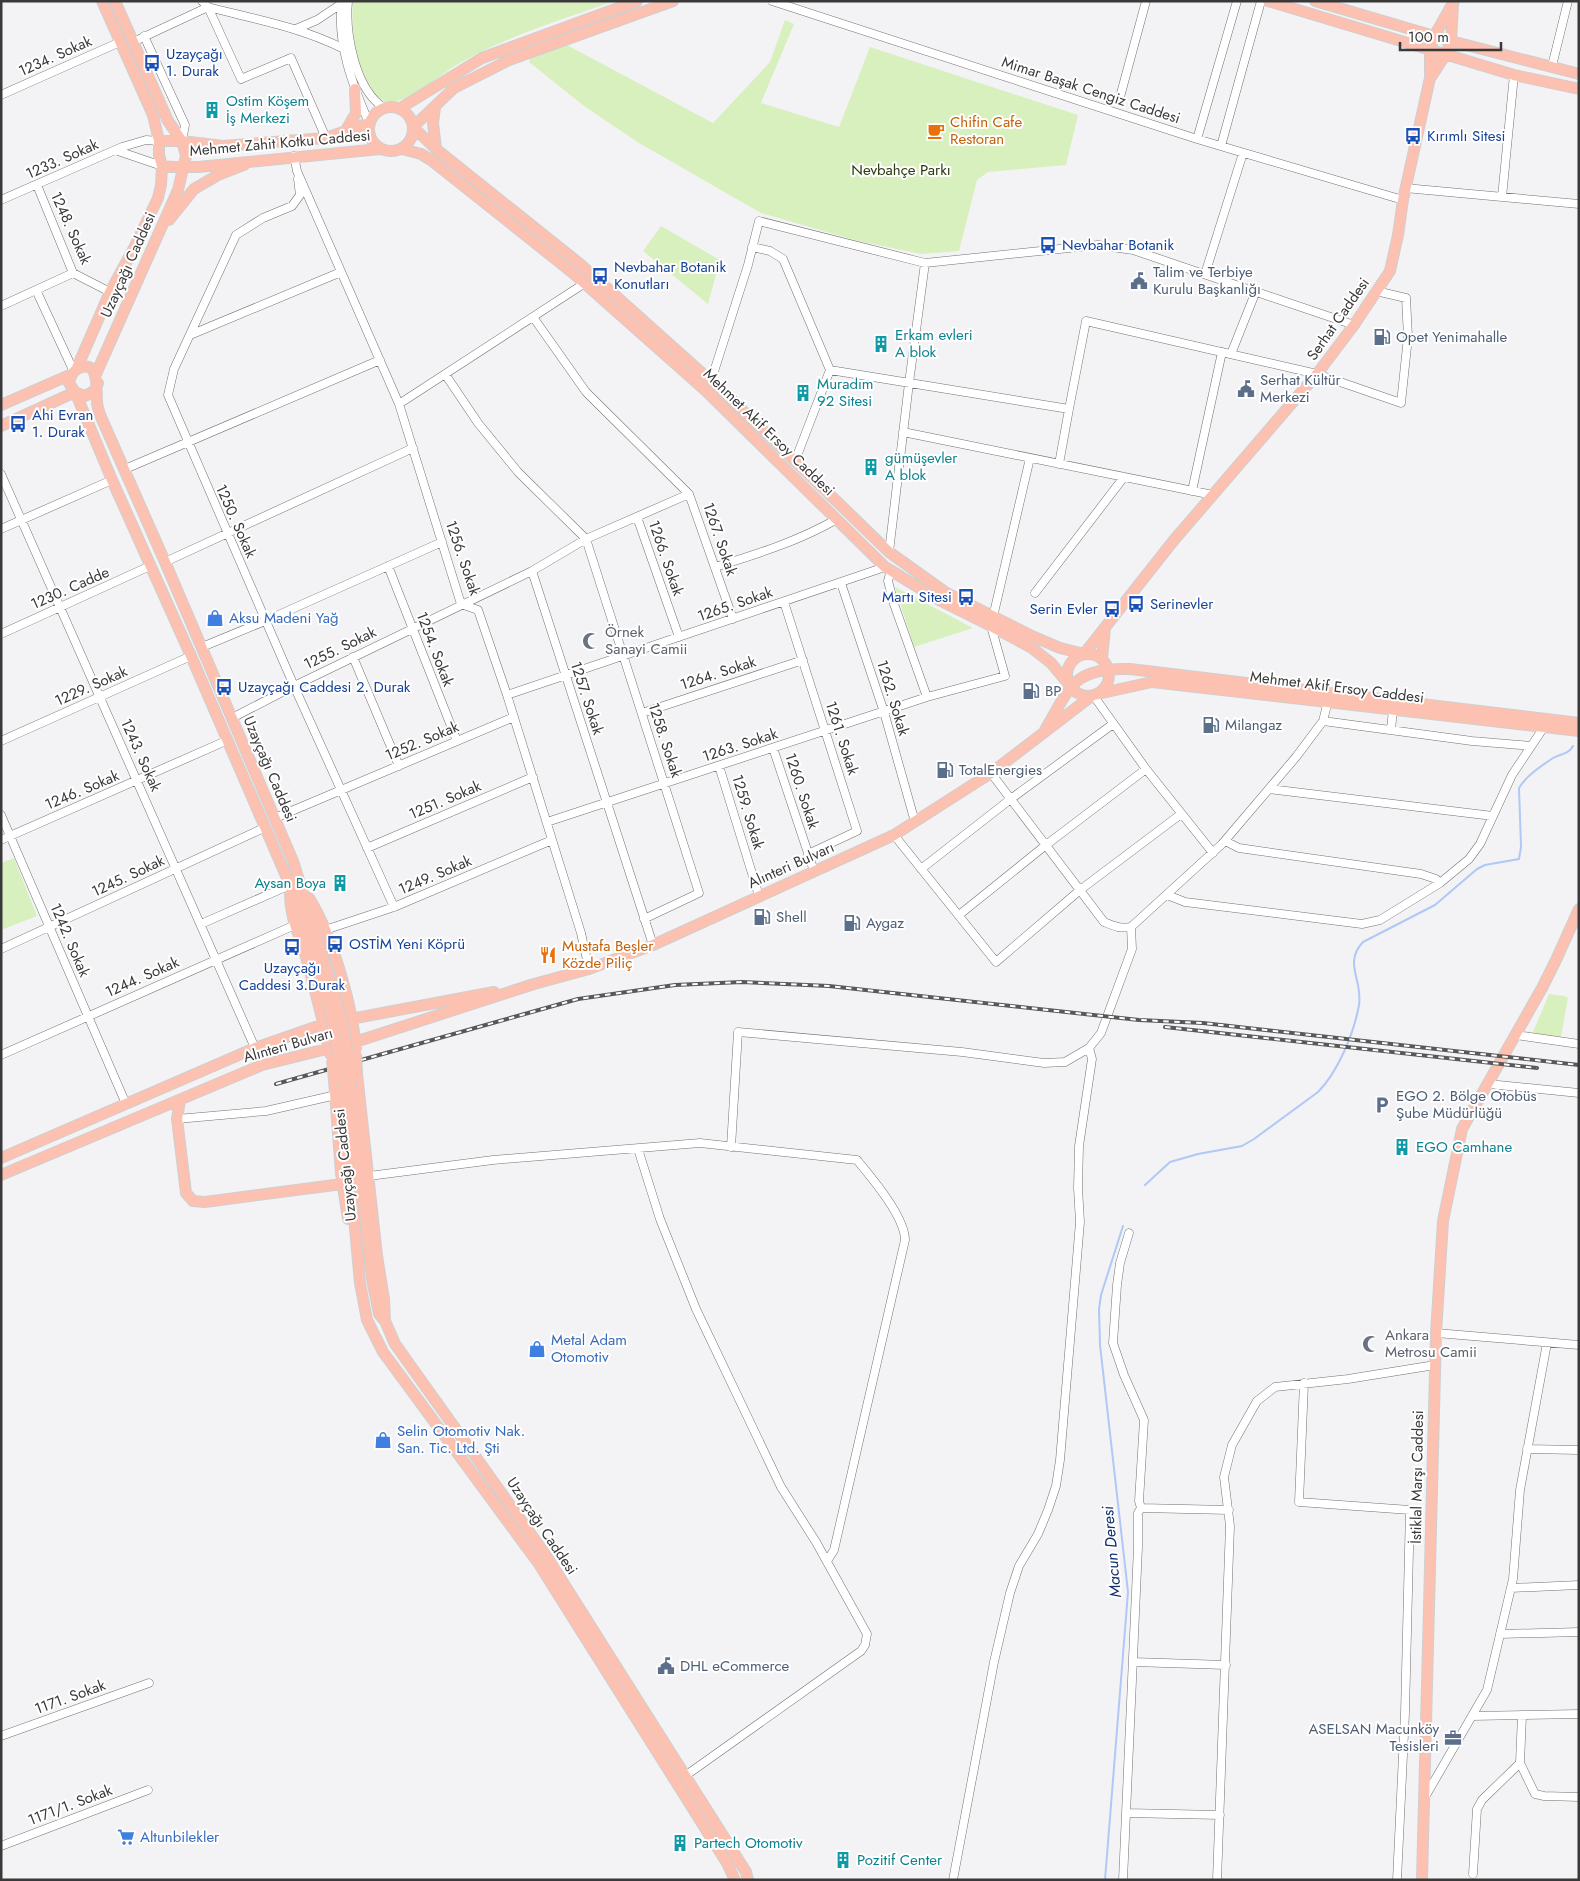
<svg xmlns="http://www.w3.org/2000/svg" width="1580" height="1881" viewBox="0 0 1580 1881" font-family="Jost,sans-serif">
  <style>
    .green { fill: #d8f0be }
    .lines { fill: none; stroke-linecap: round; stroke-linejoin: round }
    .stream { stroke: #b0c8f5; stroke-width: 2 }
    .minor-casing { stroke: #727274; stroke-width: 9 }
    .major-casing { stroke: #cfcfd0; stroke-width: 12 }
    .minor { stroke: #fff; stroke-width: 8 }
    .major { stroke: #fcc1b0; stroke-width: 10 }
    .rail-casing { stroke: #585859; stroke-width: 4 }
    .rail { stroke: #fff; stroke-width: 2; stroke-dasharray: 5.5; stroke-linecap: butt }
    .major-bridge-casing { stroke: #cfcfd0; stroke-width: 12; stroke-linecap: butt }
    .major-bridge { stroke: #fcc1b0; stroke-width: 10 }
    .labels { text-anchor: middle; stroke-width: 4; stroke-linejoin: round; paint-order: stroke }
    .transit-label { font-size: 15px; fill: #164399; stroke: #fff; text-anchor: start }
    .street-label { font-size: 15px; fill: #39393a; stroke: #fff }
    .culture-label { font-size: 15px; fill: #0d838f; stroke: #fff; text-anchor: start }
    .food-label { font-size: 15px; fill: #c56008; stroke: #fff; text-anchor: start }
    .park-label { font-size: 15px; fill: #27390d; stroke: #fff }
    .service-label { font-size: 15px; fill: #4e5e75; stroke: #fff; text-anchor: start }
    .shop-label { font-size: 15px; fill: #366cbe; stroke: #fff; text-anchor: start }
    .worship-label { font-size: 15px; fill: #5b616d; stroke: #fff; text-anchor: start }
    .water-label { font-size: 16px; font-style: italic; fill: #132f6e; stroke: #fff }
  </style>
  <rect width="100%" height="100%" fill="#f3f3f6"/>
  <path class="green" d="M353,1H614C562,20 506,36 458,64C440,74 407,107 385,101C374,98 371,88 366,79C354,53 351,29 353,1Z
    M785,20L794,24L761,103L839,127L870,47L1078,115L1066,165L988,172L977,180L959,251L921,254L858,241L761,213L639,143L584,106L529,62L531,57L565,44L713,123L770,62Z
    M661,226L720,260L708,304L643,251Z
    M895,587L973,628L914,647Z
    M14,858L37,916L1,930V863Z
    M1549,994L1565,996L1568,998L1561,1037L1536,1034L1533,1032Z"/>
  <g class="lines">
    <path class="stream" d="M1145,1185L1170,1162L1198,1154L1242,1146L1254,1139L1318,1092C1338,1072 1354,1033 1359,1005C1363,980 1343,963 1363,942L1435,905L1477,869L1485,865L1519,859L1521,847L1519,788C1526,776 1541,766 1553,758C1560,754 1569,754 1573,746
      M1105,1880L1128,1592L1100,1345L1099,1309L1101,1295L1123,1226"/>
    <g class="minor-casing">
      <path id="minor" d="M202,1L208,7C254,19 301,27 344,49
        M342,1C336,43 353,86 369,123
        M348,1C345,34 355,89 384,108
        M772,1L1197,139L1403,200
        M296,29L317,20L341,4
        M144,36L185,125L182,141
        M133,42L208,7L241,79L291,58L326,138
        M1552,66L1568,1
        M1,95L120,42
        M1120,97L1146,1
        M1197,139L1237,1
        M1221,146L1261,1
        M115,150L162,166
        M294,156L297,171L399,404L461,604L478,610L507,695L581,933L589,969
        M298,179L300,195L292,206L263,218L236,235L174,369L168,395L294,686L394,907
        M37,185L73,273L110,292
        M1405,188L1579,204
        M1502,197L1514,75
        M1,200L122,147L146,140L159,141
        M752,247L770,251L783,259L830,370L795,461
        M1205,274L1243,153
        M36,290L74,372
        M1,306L73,273
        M533,317L586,392L689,494
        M190,335L341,272
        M1231,354L1256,291
        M830,370L1069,409L1086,321L1317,374L1401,403L1408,337L1406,298L1376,291
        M445,374L478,423L518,472L586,539L699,893L644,919
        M711,381L748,265L759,221L925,263L1098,245L1133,250L1354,325
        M399,404L585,283
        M903,432L1213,495
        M1059,464L1069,409
        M125,469L380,360
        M1,474L255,1048
        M1192,491L1222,352
        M637,517L679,637
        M1,529L112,480
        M889,552L909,383L925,263
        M165,562L413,448
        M388,566L457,741
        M715,567C757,554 799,541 837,519
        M891,570L888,581L894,604L927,697
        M841,583L884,712L915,822
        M1035,593L1124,477
        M784,602L857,831L808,854
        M993,617L1030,458
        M1,634L150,566
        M202,647L265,621L442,542
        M353,657L399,766
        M507,695L885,567
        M1093,695L1146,769L1213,853
        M642,713L803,660
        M232,718L294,686L532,571
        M1323,721L1472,741L1531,746
        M1391,730L1393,709
        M1,741L191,656
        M773,748L814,871
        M719,766L759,896
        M991,773L1104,922C1114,926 1120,929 1131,927L1222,844L1296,757L1323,721L1328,701
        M1269,789L1493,816
        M1,815L126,1104
        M275,818L514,717
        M547,822L927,697L1005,676L991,626
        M894,835L996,962L1080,890L1181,814
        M1,840L228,740
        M1225,841L1239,848L1421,874L1436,879L1440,883
        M367,848L533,777
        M921,869L1012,798L1113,724
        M1167,895L1185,902L1362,924L1380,920L1440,883L1469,859L1480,844L1512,775L1544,727
        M959,915L1046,845L1146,769
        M201,924L290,885
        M325,930L394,907L552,840
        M653,945L532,571L586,539L689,494L733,619
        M1,949L266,827
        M1516,1035L1579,1044
        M1,1055L295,925
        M1488,1084L1579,1093
        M177,1119L266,1111L336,1095
        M731,1147L738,1032L962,1052L1044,1063L1065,1062L1089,1048L1101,1033L1132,949L1131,927
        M638,1149L660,1219L696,1309L781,1487L816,1542L867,1634L865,1645L861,1651L685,1776
        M369,1176L493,1160L700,1143L857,1160C872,1178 905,1217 905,1240L834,1550L827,1561
        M1436,1333L1579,1345
        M1304,1383L1299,1502L1410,1510L1405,1713L1397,1880
        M1527,1449L1579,1450
        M1141,1508L1229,1510
        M1511,1588L1579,1585
        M1500,1634L1579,1632
        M1133,1662L1226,1665
        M1472,1716L1579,1714
        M1,1736L149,1683
        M1520,1763L1535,1794L1544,1796L1579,1797
        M1425,1797L1487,1690L1513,1579L1520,1490L1547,1343
        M1126,1813L1220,1815
        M1,1846L148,1790
        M1473,1874L1477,1809L1482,1800L1520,1763L1522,1715
        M953,1880L994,1662L1010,1593L1019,1566L1038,1534L1048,1510L1056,1486L1060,1460L1080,1222L1078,1188L1079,1146L1092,1059L1089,1048
        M1123,1880L1138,1547V1513L1141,1508L1139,1501L1144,1420L1124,1375L1113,1343L1117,1285L1120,1263L1129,1233
        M1217,1880L1230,1526L1224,1477L1232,1445L1257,1401L1275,1387L1348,1379L1435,1365"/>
    </g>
    <g class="major-casing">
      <path id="major" d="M1268,1L1514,75L1579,89
        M1315,1L1451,41L1579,74
        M1431,77L1446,54L1451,41L1453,5
        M369 129a22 22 0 1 1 44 0a22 22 0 1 1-44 0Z
        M435,107L433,123L436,149
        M399,109L482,58L637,1
        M413,127L436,149L580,264L732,400L889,552L945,592L1032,636L1060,648L1084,654
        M413,127L454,88L509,60L673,1
        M345,132L356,113L355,89
        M159,141H182L223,146L326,138L369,123
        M402,149L421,154L431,160L573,273L705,390L885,567L941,601L991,626L1032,648L1051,663L1071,687
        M162,166L174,167H198L380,149
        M169,220L194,189L218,175L244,165
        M76,370L110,292L135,246L158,198L161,185L162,166L159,155V141L153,115L102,1
        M96,374L178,190L186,156L182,141L168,121L115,1
        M98,383L94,391L85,396L75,392L69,383C70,377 72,372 77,369C100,357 96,390 97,401C97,406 99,412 101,417L165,562L293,861L337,1003
        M76,394L112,480L191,656L290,885L304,924L328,1003
        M1,405L72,374
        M1,426L75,392
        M1067 675a21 21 0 1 1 42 0a21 21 0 1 1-42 0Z
        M1084,654L1174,540L1317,374L1354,325L1390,271L1398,235L1403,200L1430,78V50L1435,35L1454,1
        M1102,658L1105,628
        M1045,730C1071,686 1073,667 1130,669L1579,723
        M290,894C290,918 299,934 306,957C315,989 323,1021 330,1054
        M309,898C332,935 352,1004 356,1048
        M357,1074L377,1256L384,1299L385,1321
        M334,1080L341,1173L348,1219
        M342,1086L360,1283L367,1320L383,1352L539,1564L727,1863L735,1880
        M351,1088L372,1279L379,1314L385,1321L395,1344L545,1554L746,1872L748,1880
        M180,1100L177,1119L186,1193L193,1201L205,1202L342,1184
        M1,1158L255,1048L324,1024L494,992
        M1,1175L262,1065L355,1042L534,984L589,969L653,945L894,835L991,773L1093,695L1152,682L1579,731
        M1422,1880L1436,1333L1443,1221L1462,1129L1542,988L1556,960L1579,909"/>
    </g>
    <use href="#minor" class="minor"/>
    <use href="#major" class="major"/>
    <g class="rail-casing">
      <path id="rail" d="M1165,1027L1537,1068
        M276,1084L578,999L675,985L742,982L829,986L1139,1020L1203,1023L1579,1065"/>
    </g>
    <use href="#rail" class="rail"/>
    <g class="major-bridge-casing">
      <path id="major-bridge" d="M328,1003L337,1048L342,1086
        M337,1003L345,1034L351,1088
        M356,1054L357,1074
        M332,1060L334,1080"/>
    </g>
    <use href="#major-bridge" class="major-bridge"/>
  </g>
  <defs>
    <g id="bus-bare" transform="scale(1.35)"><path d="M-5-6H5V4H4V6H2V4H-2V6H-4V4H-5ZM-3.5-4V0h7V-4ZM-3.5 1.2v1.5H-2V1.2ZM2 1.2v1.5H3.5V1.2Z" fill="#1a4fb4" stroke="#fff" stroke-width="2.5" paint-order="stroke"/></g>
    <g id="building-bare" transform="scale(1.35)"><path d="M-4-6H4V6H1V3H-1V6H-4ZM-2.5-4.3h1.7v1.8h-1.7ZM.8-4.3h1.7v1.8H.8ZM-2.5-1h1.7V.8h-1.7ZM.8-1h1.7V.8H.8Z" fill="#0f9aa8" stroke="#fff" stroke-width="2.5" paint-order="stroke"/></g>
    <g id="cafe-bare" transform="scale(1.35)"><path d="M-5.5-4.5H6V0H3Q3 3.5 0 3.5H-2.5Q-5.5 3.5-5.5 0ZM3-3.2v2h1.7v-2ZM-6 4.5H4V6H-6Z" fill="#e8710a" stroke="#fff" stroke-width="2.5" paint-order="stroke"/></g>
    <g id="civic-bare" transform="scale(1.35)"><path d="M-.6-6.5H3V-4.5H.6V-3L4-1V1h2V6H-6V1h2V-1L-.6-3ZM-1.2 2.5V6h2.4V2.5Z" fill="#5c6f8a" stroke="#fff" stroke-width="2.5" paint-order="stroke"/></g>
    <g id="fuel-bare" transform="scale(1.35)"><path d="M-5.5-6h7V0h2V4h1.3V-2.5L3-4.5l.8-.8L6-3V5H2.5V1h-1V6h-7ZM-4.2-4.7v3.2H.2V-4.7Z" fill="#5c6f8a" stroke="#fff" stroke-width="2.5" paint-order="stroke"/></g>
    <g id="shop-bare" transform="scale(1.35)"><path d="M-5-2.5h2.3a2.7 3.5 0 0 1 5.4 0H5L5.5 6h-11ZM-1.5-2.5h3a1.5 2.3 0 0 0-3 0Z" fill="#3f7fe0" stroke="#fff" stroke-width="2.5" paint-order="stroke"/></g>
    <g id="mosque-bare" transform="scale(1.35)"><path d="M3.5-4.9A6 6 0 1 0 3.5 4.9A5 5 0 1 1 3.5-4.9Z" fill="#6b7280" stroke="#fff" stroke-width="2.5" paint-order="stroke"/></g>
    <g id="restaurant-bare" transform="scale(1.35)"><path d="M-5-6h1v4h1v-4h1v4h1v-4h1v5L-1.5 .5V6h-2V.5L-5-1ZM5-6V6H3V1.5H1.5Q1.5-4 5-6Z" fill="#e8710a" stroke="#fff" stroke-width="2.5" paint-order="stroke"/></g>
    <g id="parking-bare" transform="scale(1.35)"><path d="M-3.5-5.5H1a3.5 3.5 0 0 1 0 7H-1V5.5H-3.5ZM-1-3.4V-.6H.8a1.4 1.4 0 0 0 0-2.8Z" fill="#5c6f8a" stroke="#fff" stroke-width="2.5" paint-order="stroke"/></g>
    <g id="office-bare" transform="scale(1.35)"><path d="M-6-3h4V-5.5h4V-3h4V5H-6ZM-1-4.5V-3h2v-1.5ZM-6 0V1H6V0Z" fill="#5c6f8a" stroke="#fff" stroke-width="2.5" paint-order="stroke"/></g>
    <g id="supermarket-bare" transform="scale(1.35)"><path d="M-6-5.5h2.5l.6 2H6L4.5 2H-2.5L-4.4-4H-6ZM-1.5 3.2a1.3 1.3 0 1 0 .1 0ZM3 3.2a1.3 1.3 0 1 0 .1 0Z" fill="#3f7fe0" stroke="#fff" stroke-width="2.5" paint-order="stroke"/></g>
  </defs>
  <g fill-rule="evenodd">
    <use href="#bus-bare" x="152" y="63"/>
    <use href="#building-bare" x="212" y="110"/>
    <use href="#cafe-bare" x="936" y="131"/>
    <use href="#bus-bare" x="1413" y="136"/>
    <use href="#bus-bare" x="1048" y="245"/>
    <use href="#bus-bare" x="600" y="276"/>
    <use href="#civic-bare" x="1139" y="281"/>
    <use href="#fuel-bare" x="1382" y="337"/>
    <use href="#building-bare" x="881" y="344"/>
    <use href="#civic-bare" x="1246" y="389"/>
    <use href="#building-bare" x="803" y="393"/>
    <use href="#bus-bare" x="18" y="424"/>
    <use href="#building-bare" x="871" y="467"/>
    <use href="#bus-bare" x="966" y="597"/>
    <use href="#bus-bare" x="1136" y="604"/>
    <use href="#bus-bare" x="1112" y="609"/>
    <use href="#shop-bare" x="215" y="618"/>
    <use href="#mosque-bare" x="591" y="641"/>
    <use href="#bus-bare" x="224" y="687"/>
    <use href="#fuel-bare" x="1031" y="691"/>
    <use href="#fuel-bare" x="1211" y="725"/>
    <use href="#fuel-bare" x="945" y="770"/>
    <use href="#building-bare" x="340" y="883"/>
    <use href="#fuel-bare" x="762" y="917"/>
    <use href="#fuel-bare" x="852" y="923"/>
    <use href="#bus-bare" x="335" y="944"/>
    <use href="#bus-bare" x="292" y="947"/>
    <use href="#restaurant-bare" x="548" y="955"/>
    <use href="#parking-bare" x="1382" y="1105"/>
    <use href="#building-bare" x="1402" y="1147"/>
    <use href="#mosque-bare" x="1371" y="1344"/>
    <use href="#shop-bare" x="537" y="1349"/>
    <use href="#shop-bare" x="383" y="1440"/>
    <use href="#civic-bare" x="666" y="1666"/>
    <use href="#office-bare" x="1453" y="1738"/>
    <use href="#supermarket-bare" x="126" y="1837"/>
    <use href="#building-bare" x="680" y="1843"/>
    <use href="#building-bare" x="843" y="1860"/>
  </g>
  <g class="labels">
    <g class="transit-label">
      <text x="166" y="59">Uzayçağı<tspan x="166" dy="17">1. Durak</tspan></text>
      <text x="1427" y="141">Kırımlı Sitesi</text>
      <text x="1062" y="250">Nevbahar Botanik</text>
      <text x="614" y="272">Nevbahar Botanik<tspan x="614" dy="17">Konutları</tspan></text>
      <text x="32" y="420">Ahi Evran<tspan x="32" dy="17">1. Durak</tspan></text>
      <text x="952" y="602" text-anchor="end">Martı Sitesi</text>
      <text x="1150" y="609">Serinevler</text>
      <text x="1098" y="614" text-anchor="end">Serin Evler</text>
      <text x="238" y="692">Uzayçağı Caddesi 2. Durak</text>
      <text x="349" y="949">OSTİM Yeni Köprü</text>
      <text x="292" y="973" text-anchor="middle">Uzayçağı<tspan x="292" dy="17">Caddesi 3.Durak</tspan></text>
    </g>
    <g class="street-label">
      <text transform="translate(55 56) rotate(-24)" y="5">1234. Sokak</text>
      <text transform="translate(1091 90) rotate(18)" y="5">Mimar Başak Cengiz Caddesi</text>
      <text transform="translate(280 143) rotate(-5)" y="5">Mehmet Zahit Kotku Caddesi</text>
      <text transform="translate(62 159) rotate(-24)" y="5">1233. Sokak</text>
      <text transform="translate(71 228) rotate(66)" y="5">1248. Sokak</text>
      <text transform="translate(128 265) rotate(-66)" y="5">Uzayçağı Caddesi</text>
      <text transform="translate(1338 319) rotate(-55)" y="5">Serhat Caddesi</text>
      <text transform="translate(769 432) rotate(44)" y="5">Mehmet Akif Ersoy Caddesi</text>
      <text transform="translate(236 521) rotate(66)" y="5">1250. Sokak</text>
      <text transform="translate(720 539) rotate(71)" y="5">1267. Sokak</text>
      <text transform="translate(463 558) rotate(71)" y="5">1256. Sokak</text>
      <text transform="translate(666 558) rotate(71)" y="5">1266. Sokak</text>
      <text transform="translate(70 588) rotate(-24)" y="5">1230. Cadde</text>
      <text transform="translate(735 604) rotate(-19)" y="5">1265. Sokak</text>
      <text transform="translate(340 648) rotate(-26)" y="5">1255. Sokak</text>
      <text transform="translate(435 649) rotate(69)" y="5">1254. Sokak</text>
      <text transform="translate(718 673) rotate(-18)" y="5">1264. Sokak</text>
      <text transform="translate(91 686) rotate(-24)" y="5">1229. Sokak</text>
      <text transform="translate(1337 687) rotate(7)" y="5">Mehmet Akif Ersoy Caddesi</text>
      <text transform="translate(587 698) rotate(72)" y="5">1257. Sokak</text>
      <text transform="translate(893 698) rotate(73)" y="5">1262. Sokak</text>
      <text transform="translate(842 738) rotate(72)" y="5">1261. Sokak</text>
      <text transform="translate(665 740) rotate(72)" y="5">1258. Sokak</text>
      <text transform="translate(422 741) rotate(-23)" y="5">1252. Sokak</text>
      <text transform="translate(740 745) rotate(-18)" y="5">1263. Sokak</text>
      <text transform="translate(141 755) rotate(66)" y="5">1243. Sokak</text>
      <text transform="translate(270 769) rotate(67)" y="5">Uzayçağı Caddesi</text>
      <text transform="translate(82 790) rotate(-23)" y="5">1246. Sokak</text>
      <text transform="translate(802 791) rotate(72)" y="5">1260. Sokak</text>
      <text transform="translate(445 800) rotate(-23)" y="5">1251. Sokak</text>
      <text transform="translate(748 812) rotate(73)" y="5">1259. Sokak</text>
      <text transform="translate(791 865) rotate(-24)" y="5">Alınteri Bulvarı</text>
      <text transform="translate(435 875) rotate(-23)" y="5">1249. Sokak</text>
      <text transform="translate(128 876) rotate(-25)" y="5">1245. Sokak</text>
      <text transform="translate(70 940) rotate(67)" y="5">1242. Sokak</text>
      <text transform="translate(142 977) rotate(-24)" y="5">1244. Sokak</text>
      <text transform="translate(288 1045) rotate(-16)" y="5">Alınteri Bulvarı</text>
      <text transform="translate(345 1165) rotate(-96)" y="5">Uzayçağı Caddesi</text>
      <text transform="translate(1417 1477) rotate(-89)" y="5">İstiklal Marşı Caddesi</text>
      <text transform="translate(542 1526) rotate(56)" y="5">Uzayçağı Caddesi</text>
      <text transform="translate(70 1697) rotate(-20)" y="5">1171. Sokak</text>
      <text transform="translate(70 1805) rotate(-21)" y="5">1171/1. Sokak</text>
    </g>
    <g class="culture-label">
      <text x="226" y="106">Ostim Köşem<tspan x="226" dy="17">İş Merkezi</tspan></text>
      <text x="895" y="340">Erkam evleri<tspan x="895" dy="17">A blok</tspan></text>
      <text x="817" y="389">Muradım<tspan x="817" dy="17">92 Sitesi</tspan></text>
      <text x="885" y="463">gümüşevler<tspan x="885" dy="17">A blok</tspan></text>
      <text x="326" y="888" text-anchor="end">Aysan Boya</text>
      <text x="1416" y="1152">EGO Camhane</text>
      <text x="694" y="1848">Partech Otomotiv</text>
      <text x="857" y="1865">Pozitif Center</text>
    </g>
    <g class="food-label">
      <text x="950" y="127">Chifin Cafe<tspan x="950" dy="17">Restoran</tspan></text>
      <text x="562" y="951">Mustafa Beşler<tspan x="562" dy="17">Közde Piliç</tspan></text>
    </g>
    <g class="park-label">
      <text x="901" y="175">Nevbahçe Parkı</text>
    </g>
    <g class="service-label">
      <text x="1153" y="277">Talim ve Terbiye<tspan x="1153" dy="17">Kurulu Başkanlığı</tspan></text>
      <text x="1396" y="342">Opet Yenimahalle</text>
      <text x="1260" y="385">Serhat Kültür<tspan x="1260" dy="17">Merkezi</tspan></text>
      <text x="1045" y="696">BP</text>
      <text x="1225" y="730">Milangaz</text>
      <text x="959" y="775">TotalEnergies</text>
      <text x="776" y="922">Shell</text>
      <text x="866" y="928">Aygaz</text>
      <text x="1396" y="1101">EGO 2. Bölge Otobüs<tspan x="1396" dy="17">Şube Müdürlüğü</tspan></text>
      <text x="680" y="1671">DHL eCommerce</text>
      <text x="1439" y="1734" text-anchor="end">ASELSAN Macunköy<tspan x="1439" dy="17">Tesisleri</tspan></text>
    </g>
    <g class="shop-label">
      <text x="229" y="623">Aksu Madeni Yağ</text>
      <text x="551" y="1345">Metal Adam<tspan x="551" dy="17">Otomotiv</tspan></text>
      <text x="397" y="1436">Selin Otomotiv Nak.<tspan x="397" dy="17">San. Tic. Ltd. Şti</tspan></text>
      <text x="140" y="1842">Altunbilekler</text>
    </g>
    <g class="worship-label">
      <text x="605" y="637">Örnek<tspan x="605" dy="17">Sanayi Camii</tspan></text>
      <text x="1385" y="1340">Ankara<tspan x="1385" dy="17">Metrosu Camii</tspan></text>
    </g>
    <g class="water-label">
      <text transform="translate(1111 1552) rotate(-95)" y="6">Macun Deresi</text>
    </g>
  </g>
  <rect width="1580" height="1881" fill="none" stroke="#39393a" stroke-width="5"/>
  <path d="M1400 42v8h101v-8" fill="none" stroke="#39393a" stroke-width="2.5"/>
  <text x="1408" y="42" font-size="15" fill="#39393a" stroke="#ffffff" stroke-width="4" paint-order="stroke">100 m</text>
</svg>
